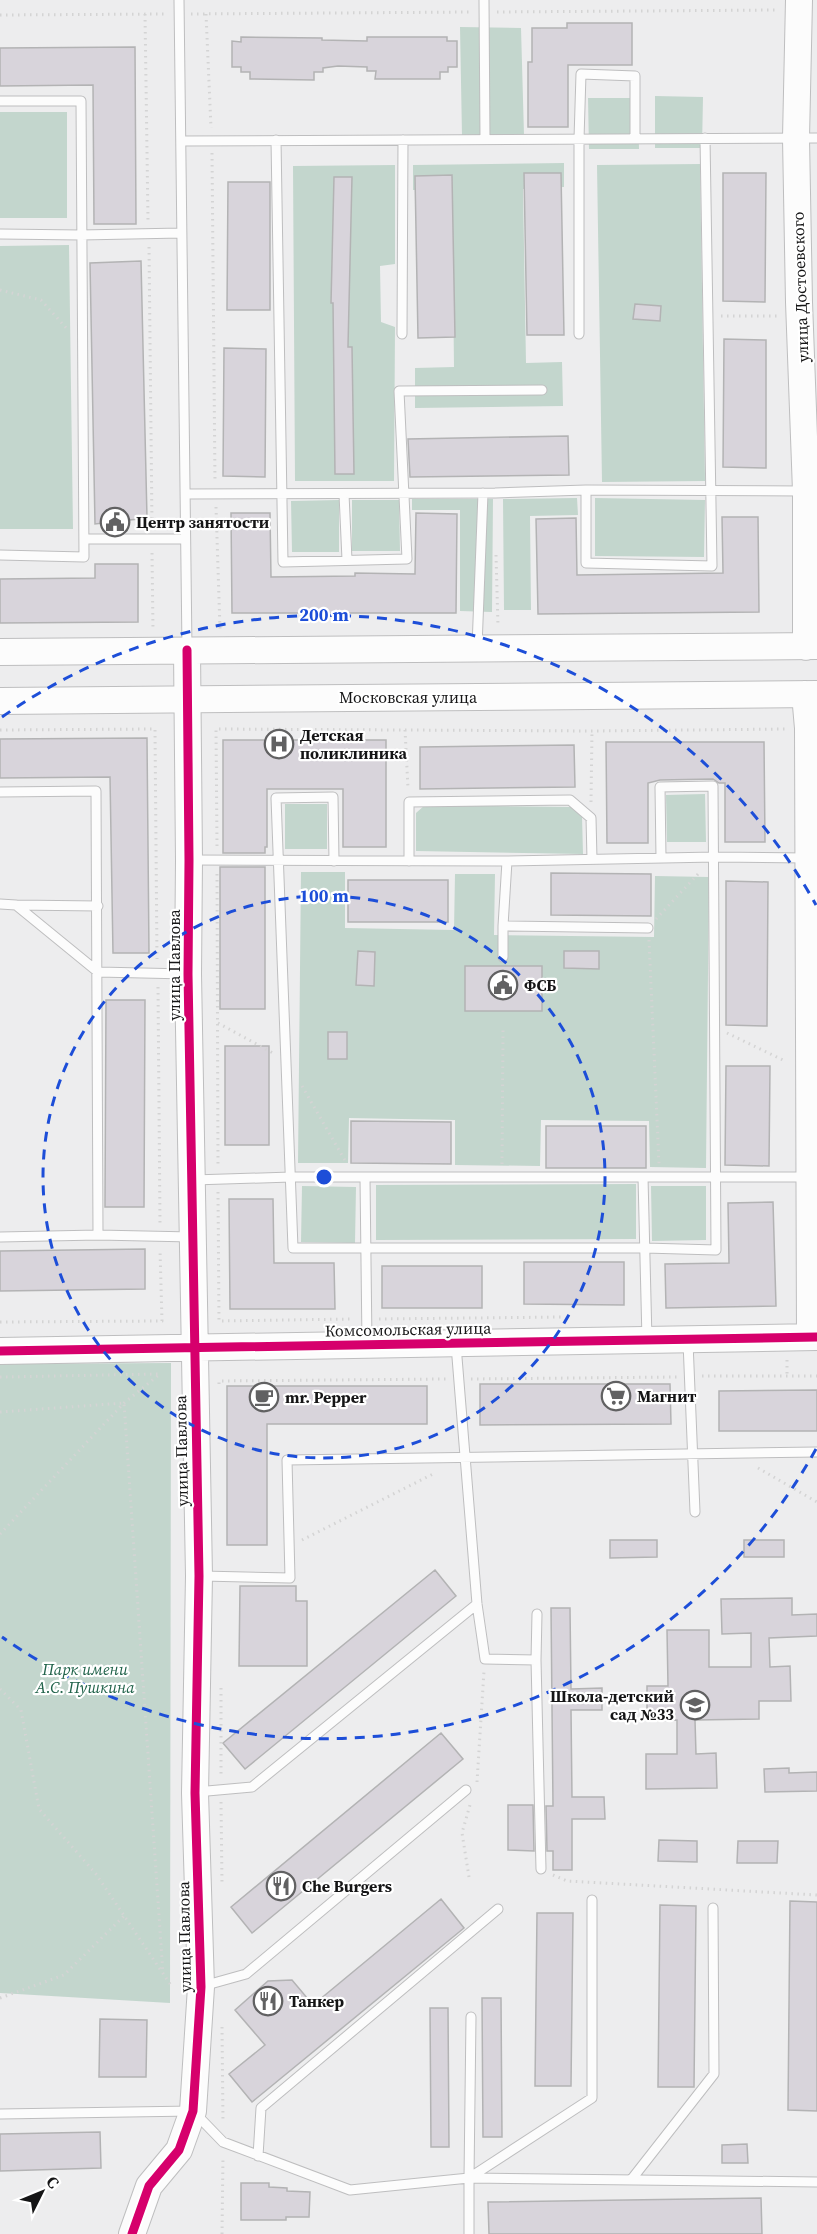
<svg xmlns="http://www.w3.org/2000/svg" width="817" height="2234" viewBox="0 0 817 2234" font-family="'Source Serif 4',serif">
  <style>
    .green { fill: #c3d6cd }
    .building { fill: #d8d4db; stroke: #b3b3b4; stroke-width: 1.5 }
    .lines { fill: none; stroke-linecap: round; stroke-linejoin: round }
    .lane-casing { stroke: #bebebf; stroke-width: 11 }
    .secondary-casing { stroke: #bebebf; stroke-width: 28 }
    .path { stroke: #d4d4d4; stroke-width: 3; stroke-dasharray: 1.5 4.5; stroke-linecap: butt }
    .lane { stroke: #fcfcfc; stroke-width: 9 }
    .secondary { stroke: #fcfcfc; stroke-width: 26 }
    .cycleway-casing { stroke: #fff; stroke-width: 13 }
    .cycleway { stroke: #d6006c; stroke-width: 9 }
    .ring { fill: none; stroke: #1d4ed8; stroke-width: 3; stroke-dasharray: 10 8 }
    .labels { text-anchor: middle; stroke-width: 4.5; stroke-linejoin: round; paint-order: stroke }
    .street-label { font-size: 16px; fill: #151516; stroke: #fff }
    .poi-label { font-size: 16px; font-weight: bold; fill: #151516; stroke: #fff; text-anchor: start }
    .park-label { font-size: 16px; font-style: italic; fill: #1f6249; stroke: #fff }
    .centre { fill: #1d4ed8; stroke: #fff; stroke-width: 3 }
    .ring-label { font-size: 18px; text-anchor: middle; font-weight: bold; fill: #1d4ed8; stroke: #fff; stroke-width: 4.5; stroke-linejoin: round; paint-order: stroke }
  </style>
  <rect width="100%" height="100%" fill="#ededee"/>
  <path class="green" d="M460,27L521,28L524,135L462,136Z
    M655,96L703,97L702,148H655Z
    M588,98H638L639,149H589Z
    M0,112H67V218H0Z
    M564,163V187L523,189L526,363L562,362L563,406L415,408V368L454,367L452,190H413V165Z
    M700,164L705,481L602,482L597,165Z
    M395,165V264L380,266L381,322L395,327L394,481H295L293,166Z
    M69,245L73,529H0V246Z
    M577,498L578,515L530,516L531,610H504L503,499Z
    M595,498L705,500L704,557L595,556Z
    M412,499H493L492,612L460,611V510H412Z
    M339,500V552H292L291,501Z
    M352,500H399L400,551H352Z
    M705,794L706,842H667L666,795Z
    M285,804H327V849H285Z
    M425,805L572,807L582,816L583,854L416,851V813Z
    M301,872H345V928L454,930L455,874H495L494,935L654,937L655,876L709,877L706,1168L650,1167L649,1121L541,1120L540,1166L455,1165V1120L349,1118L348,1163H298Z
    M636,1184V1239L376,1240V1185Z
    M302,1186L356,1187L355,1243L301,1242Z
    M651,1186H706V1240L652,1241Z
    M171,1363L170,2003L0,1993V1364Z"/>
  <path class="building" d="M567,23H632V65H568V127H528V62H532V28H567Z
    M241,37L322,38V40L367,41V37H447V41H457V67H448V72H440V79H375L376,71H367V67L338,66L323,68V72H314V80L250,79V72H241V67H232V41L241,42Z
    M135,47L136,224H94L93,85L0,86V48Z
    M524,173H561L564,335H527Z
    M723,173H766L765,302L723,301Z
    M452,175L455,337L418,338L415,176Z
    M334,177H352L348,347H352L354,474H335L333,303H331Z
    M228,182H270V310H227Z
    M141,261L147,518L95,524L90,263Z
    M635,304L661,306L660,321L633,319Z
    M724,339L766,340V468L723,467Z
    M224,348L266,349L265,477L223,476Z
    M568,436L569,475L410,477L408,439Z
    M231,513H270L271,577L355,576V573L415,574L416,513L457,514L456,613H232Z
    M722,517H758L759,612L538,614L536,519L576,518L577,575L723,573Z
    M95,564H138V622L0,623V579L95,578Z
    M147,738L149,953H113L110,777L0,778V739Z
    M223,740H386V847H343V789H267V847H265V853H223Z
    M606,742H764L765,842H725V783H719L713,779L660,780L648,783V843H607Z
    M574,745L575,787L420,789V747Z
    M220,867H265V1009H220Z
    M551,873L651,874V916L551,915Z
    M348,880H448V922H348Z
    M726,881L768,882L767,1026L726,1025Z
    M358,951L375,952L374,986L356,985Z
    M564,951H599V969L564,968Z
    M465,966H542V1011H465Z
    M106,1000H145L144,1207H105Z
    M328,1032H347V1059H328Z
    M225,1046H269V1145H225Z
    M726,1066H770L769,1166L725,1165Z
    M351,1121L451,1122V1164L351,1163Z
    M546,1126H646V1168H546Z
    M229,1199H273L274,1263H334L335,1309H230Z
    M773,1202L776,1306L666,1308L665,1264L729,1263L728,1203Z
    M145,1249V1289L0,1291V1251Z
    M524,1262H624V1305L524,1304Z
    M382,1266H482V1308H382Z
    M480,1384H670L671,1424L480,1425Z
    M227,1386H427V1424H267V1545H227Z
    M817,1390V1431H719V1391Z
    M610,1540H657V1557L610,1558Z
    M744,1540H784V1557H744Z
    M435,1570L456,1596L245,1769L223,1743Z
    M240,1586H296V1601H307V1666H239Z
    M792,1598V1615L817,1614V1636L769,1638L770,1667L790,1666L791,1701H759V1719L695,1720L696,1754L716,1753L717,1788L646,1789V1754H677V1720L647,1721V1686H668L667,1630H709V1667H751V1633L722,1634L721,1599Z
    M551,1608H570L571,1689L602,1688V1710H571L572,1797H604L605,1819H572V1870H553V1851H547L546,1806H553Z
    M441,1733L463,1759L252,1933L231,1907Z
    M789,1768V1773L817,1772V1791L765,1792L764,1769Z
    M508,1805H533L534,1851L508,1850Z
    M659,1840L697,1841V1862L658,1861Z
    M738,1841H778L777,1863H737Z
    M441,1899L464,1928L252,2102L229,2074L265,2045L235,2010L268,1981L292,1980L313,2005Z
    M790,1901L817,1902V2111L788,2110Z
    M660,1905L696,1906L694,2087H658Z
    M537,1913H573L571,2086H535Z
    M482,1998H501L502,2137H483Z
    M430,2008H448L449,2147H431Z
    M100,2019L147,2020L146,2077H99Z
    M100,2132L101,2168L0,2171V2134Z
    M747,2144L748,2163H722V2145Z
    M241,2183H269V2187L287,2188V2191L310,2192L309,2217H286V2220H241Z
    M761,2198L762,2234H489L488,2202Z"/>
  <g class="lines">
    <g class="lane-casing">
      <path id="lane" d="M179,0L187,649
        M484,0L485,139
        M0,101H81L84,557L0,555
        M276,140L283,562L407,559L399,391L542,390
        M181,141L817,138
        M0,234L81,235L181,233
        M402,334L403,140
        M579,334V139L581,74L635,76V138
        M586,490V563L712,566L705,138
        M185,494L495,493L586,490L803,491
        M344,494L347,560
        M84,539H184
        M477,647L483,493
        M0,792L96,791L98,1235
        M190,860L507,861L715,857L806,858
        M334,861L333,797L276,798L293,1248H645L716,1250L713,786L660,787L661,858
        M409,861V802L570,800L591,818L592,859
        M507,861L503,926L648,928
        M0,904L16,905L98,972L187,974
        M16,905L98,906
        M503,957V926
        M643,1177L647,1340
        M365,1178L367,1344
        M193,1180L291,1177H806
        M0,1237L98,1235L192,1237
        M688,1342L695,1512
        M456,1345L477,1604L485,1659L536,1660L541,1869
        M202,1576L290,1578L287,1460L817,1452
        M536,1660L537,1614
        M196,1792L252,1787L477,1604
        M203,1986L246,1974L466,1790
        M0,2114L193,2111L223,2142L350,2190L469,2178L817,2182
        M258,2156L261,2108L498,1909
        M469,2178L471,2017
        M631,2180L714,2074L713,1908
        M469,2234V2178L592,2098V1900"/>
    </g>
    <g class="secondary-casing">
      <path id="secondary" d="M799,0L796,138L799,302L806,491V647
        M0,652L817,646
        M805,694L808,728L810,1337
        M0,701L817,694
        M0,1351L817,1337
        M132,2234L149,2186L179,2150L193,2111L201,1987L195,1793L199,1576L188,974L189,860L187,650"/>
    </g>
    <path class="path" d="M497,12L778,10
      M145,14L148,220
      M191,14L472,12
      M206,14L211,128
      M0,15L166,14
      M212,153L215,482
      M149,247L152,525
      M0,290L41,300L68,330
      M721,316H778
      M216,507L220,629
      M152,553L153,630
      M496,555L498,626
      M0,730L155,729L157,959
      M405,730L408,788
      M591,802L592,731
      M217,846L216,729L592,731L785,729
      M217,874L218,1167
      M656,919L699,873
      M649,940L659,1164
      M158,987L160,1223
      M218,1023L273,1053
      M727,1033L785,1061
      M302,1086L347,1164
      M502,1164L503,1028
      M218,1192L219,1321L354,1319
      M379,1319L564,1317
      M0,1322L162,1321L160,1250
      M787,1360V1376
      M702,1376H817
      M0,1377L158,1374
      M471,1379L677,1377
      M219,1384V1381L446,1379
      M0,1412L124,1403L163,1974
      M758,1468L817,1502
      M0,1534L124,1403L160,1374
      M302,1540L435,1473
      M221,1688V1777
      M0,1689L21,1710L39,1809L96,1874L170,1984
      M477,1782L484,1671
      M221,1802L222,1882
      M553,1875L567,1881L817,1895
      M469,1877L462,1833L470,1805
      M0,1998L64,1975L124,1916
      M222,2027L223,2122
      M222,2234L223,2156"/>
    <use href="#lane" class="lane"/>
    <use href="#secondary" class="secondary"/>
    <g class="cycleway-casing">
      <path id="cycleway" d="M0,1351L817,1337
        M132,2234L149,2186L179,2150L193,2111L201,1987L195,1793L199,1576L188,974L189,860L187,650"/>
    </g>
    <use href="#cycleway" class="cycleway"/>
  </g>
  <g class="ring">
    <circle cx="324" cy="1177" r="281"/>
    <path d="M816 1449A562 562 0 0 1 2 1637M2 717A562 562 0 0 1 816 905"/>
  </g>
  <defs>
    <g id="civic-ring" transform="scale(1.5)"><circle r="9.5" fill="#fff" stroke="#616162" stroke-width="1.5"/><path d="M-.6-6.5H3V-4.5H.6V-3L4-1V1h2V6H-6V1h2V-1L-.6-3ZM-1.2 2.5V6h2.4V2.5Z" fill="#616162"/></g>
    <g id="hospital-ring" transform="scale(1.5)"><circle r="9.5" fill="#fff" stroke="#616162" stroke-width="1.5"/><path d="M-5-5h3v3.5h4V-5h3V5h-3V1.5h-4V5h-3Z" fill="#616162"/></g>
    <g id="supermarket-ring" transform="scale(1.5)"><circle r="9.5" fill="#fff" stroke="#616162" stroke-width="1.5"/><path d="M-6-5.5h2.5l.6 2H6L4.5 2H-2.5L-4.4-4H-6ZM-1.5 3.2a1.3 1.3 0 1 0 .1 0ZM3 3.2a1.3 1.3 0 1 0 .1 0Z" fill="#616162"/></g>
    <g id="cafe-ring" transform="scale(1.5)"><circle r="9.5" fill="#fff" stroke="#616162" stroke-width="1.5"/><path d="M-5.5-4.5H6V0H3Q3 3.5 0 3.5H-2.5Q-5.5 3.5-5.5 0ZM3-3.2v2h1.7v-2ZM-6 4.5H4V6H-6Z" fill="#616162"/></g>
    <g id="school-ring" transform="scale(1.5)"><circle r="9.5" fill="#fff" stroke="#616162" stroke-width="1.5"/><path d="M0-5L7-2L0 1L-7-2ZM-4 1L0 2.5L4 1V4Q0 6-4 4Z" fill="#616162"/></g>
    <g id="restaurant-ring" transform="scale(1.5)"><circle r="9.5" fill="#fff" stroke="#616162" stroke-width="1.5"/><path d="M-5-6h1v4h1v-4h1v4h1v-4h1v5L-1.5 .5V6h-2V.5L-5-1ZM5-6V6H3V1.5H1.5Q1.5-4 5-6Z" fill="#616162"/></g>
  </defs>
  <g fill-rule="evenodd">
    <use href="#civic-ring" x="115" y="522"/>
    <use href="#hospital-ring" x="279" y="744"/>
    <use href="#civic-ring" x="503" y="985"/>
    <use href="#supermarket-ring" x="616" y="1396"/>
    <use href="#cafe-ring" x="264" y="1397"/>
    <use href="#school-ring" x="695" y="1705"/>
    <use href="#restaurant-ring" x="281" y="1886"/>
    <use href="#restaurant-ring" x="268" y="2001"/>
  </g>
  <g class="labels">
    <g class="street-label">
      <text transform="translate(800 287) rotate(-92)" y="6">улица Достоевского</text>
      <text x="408" y="703">Московская улица</text>
      <text transform="translate(174 965) rotate(-90)" y="6">улица Павлова</text>
      <text transform="translate(408 1329) rotate(-1)" y="6">Комсомольская улица</text>
      <text transform="translate(181 1451) rotate(-91)" y="6">улица Павлова</text>
      <text transform="translate(184 1937) rotate(-91)" y="6">улица Павлова</text>
    </g>
    <g class="poi-label">
      <text x="136" y="528">Центр занятости</text>
      <text x="300" y="741">Детская<tspan x="300" dy="18">поликлиника</tspan></text>
      <text x="524" y="991">ФСБ</text>
      <text x="637" y="1402">Магнит</text>
      <text x="285" y="1403">mr. Pepper</text>
      <text x="674" y="1702" text-anchor="end">Школа-детский<tspan x="674" dy="18">сад №33</tspan></text>
      <text x="302" y="1892">Che Burgers</text>
      <text x="289" y="2007">Танкер</text>
    </g>
    <g class="park-label">
      <text x="85" y="1675">Парк имени<tspan x="85" dy="18">А.С. Пушкина</tspan></text>
    </g>
  </g>
  <circle cx="324" cy="1177" r="9" class="centre"/>
  <g class="ring-label">
    <text x="324" y="621">200 m</text>
    <text x="324" y="902">100 m</text>
  </g>
  <g transform="translate(42 2192) rotate(47)" stroke="#ffffff" stroke-width="4.5" paint-order="stroke">
  <path d="M0-4.5L10 22L0 15L-10 22Z" fill="#151516"/>
  <text y="-9" font-size="16" font-weight="bold" text-anchor="middle" fill="#151516">С</text>
  </g>
</svg>
